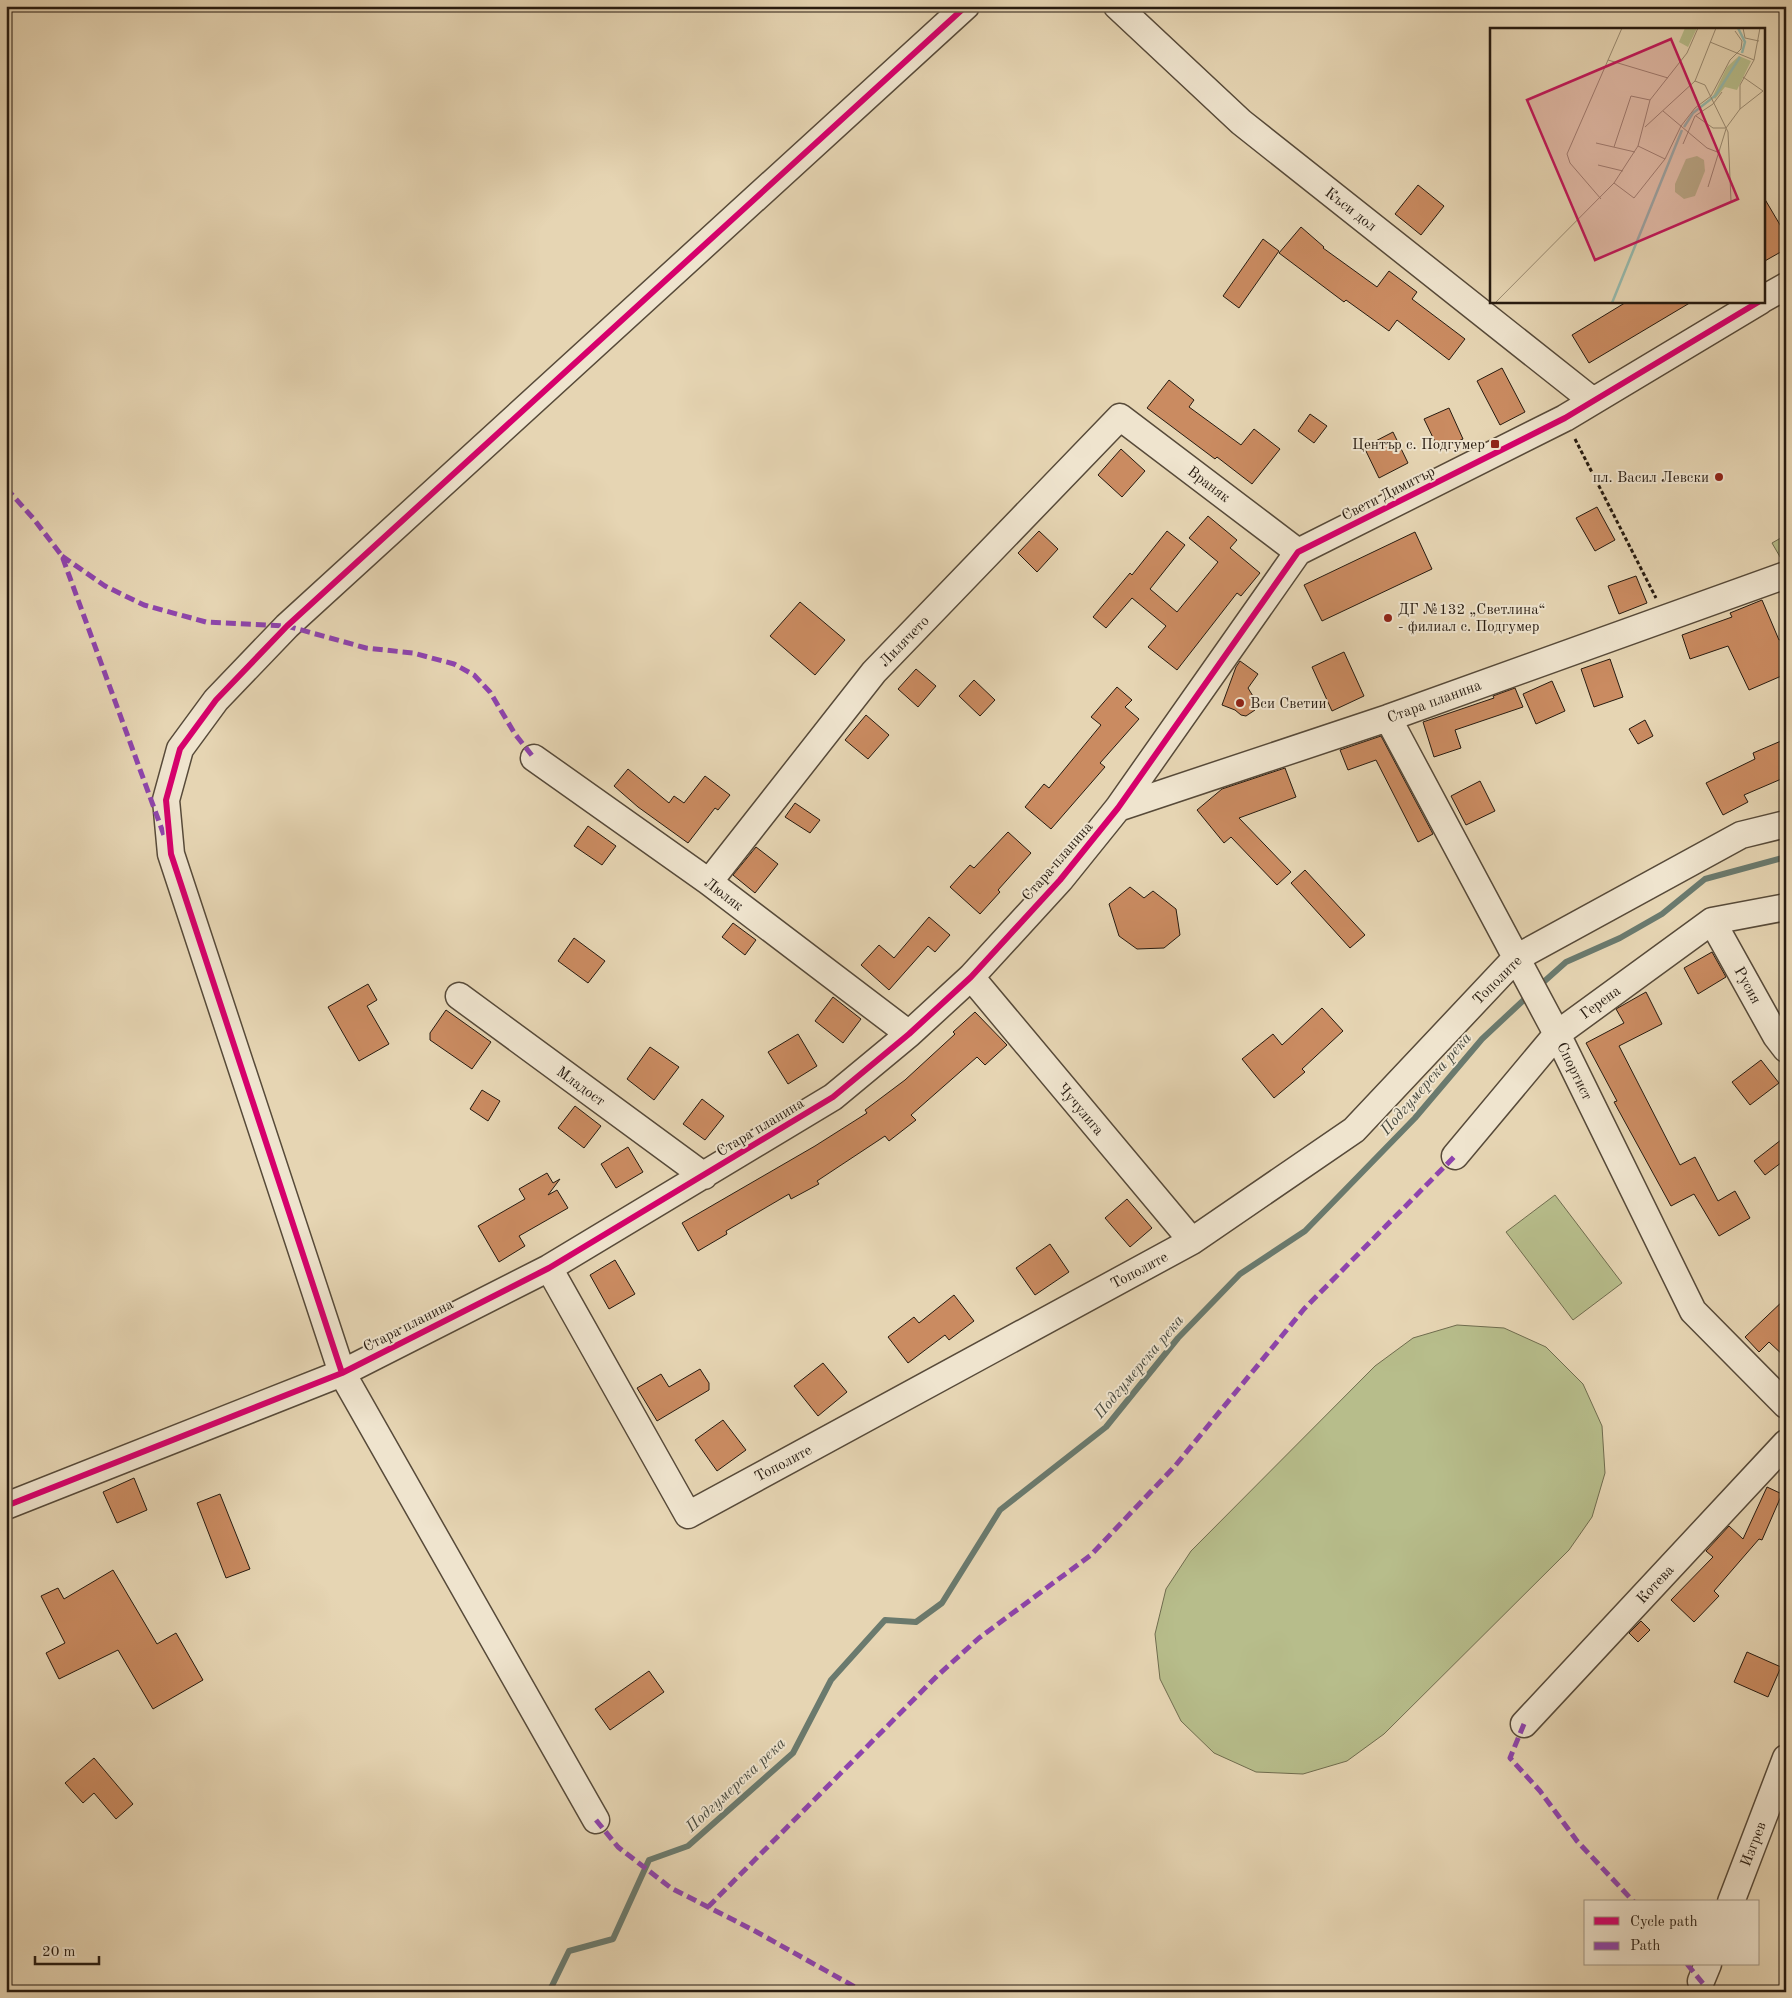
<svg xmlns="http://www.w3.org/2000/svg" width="1792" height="1998" viewBox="0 0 1792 1998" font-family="'Old Standard TT',serif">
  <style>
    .green { fill: #b7bd8b; stroke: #6f6c4e }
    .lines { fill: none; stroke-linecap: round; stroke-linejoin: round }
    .stream { stroke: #6a7a6e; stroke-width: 6 }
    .building { fill: #ca8b61; stroke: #271b10 }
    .minor-casing { stroke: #574a39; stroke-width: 29 }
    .path { stroke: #271b10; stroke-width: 3; stroke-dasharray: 4 2.5; stroke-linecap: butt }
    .minor { stroke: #efe4ce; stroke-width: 26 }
    .quiet { stroke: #8e44ad; stroke-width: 5; stroke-dasharray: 10 5; stroke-linecap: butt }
    .cycleway-casing { stroke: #efe4ce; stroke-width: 9 }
    .cycleway { stroke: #d6006c; stroke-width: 6 }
    .poi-dot { fill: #8f2418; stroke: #efe4ce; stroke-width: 2 }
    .labels { text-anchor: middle; stroke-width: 4; stroke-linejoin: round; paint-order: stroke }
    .street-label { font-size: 15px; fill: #271b10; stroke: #efe4ce }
    .poi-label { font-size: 15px; fill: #271b10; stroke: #efe4ce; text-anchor: end }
    .water-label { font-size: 16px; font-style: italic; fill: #484a3f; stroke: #efe4ce }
    .inset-river { fill: none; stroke: #96b9ac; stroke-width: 2.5 }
    .inset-road { fill: none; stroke: #9a8b72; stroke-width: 1 }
    .view { fill: #c2185b; fill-opacity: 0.15; stroke: #c2185b; stroke-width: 2.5 }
    .inset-edge { fill: none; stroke: #271b10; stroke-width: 2.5 }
  </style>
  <rect width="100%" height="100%" fill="#e6d5b3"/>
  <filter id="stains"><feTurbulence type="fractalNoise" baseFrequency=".004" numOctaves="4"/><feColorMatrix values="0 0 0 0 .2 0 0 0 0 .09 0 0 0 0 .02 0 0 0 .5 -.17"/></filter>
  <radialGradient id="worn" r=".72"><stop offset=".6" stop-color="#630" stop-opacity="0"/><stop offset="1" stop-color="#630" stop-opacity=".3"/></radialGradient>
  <path class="green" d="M1786,535V560L1783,562L1772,543Z
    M1555,1195L1622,1283L1573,1320L1506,1232Z
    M1457,1325L1504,1328L1546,1347L1583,1384L1602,1426L1605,1473L1592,1517L1569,1550L1384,1734L1347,1761L1303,1774L1256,1772L1214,1753L1181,1721L1160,1679L1155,1634L1166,1589L1191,1551L1375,1366L1413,1338Z"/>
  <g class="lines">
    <path class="stream" d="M1538,987L1566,962L1620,938L1662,914L1705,879L1786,857
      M549,1992L569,1951L613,1939L649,1860L688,1846L793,1753L831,1680L885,1620L916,1622L942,1603L1000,1510L1106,1427L1178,1338L1240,1274L1305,1231L1415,1118L1482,1039L1529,995"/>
  </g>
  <path class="building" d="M1418,185L1444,206L1421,235L1395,214Z
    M1763,196L1786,235V249L1763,262Z
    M1301,227L1324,247L1323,248L1377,287L1389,271L1417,292L1412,299L1465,339L1449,360L1397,320L1389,331L1346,300L1344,302L1279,253Z
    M1263,239L1279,251L1239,308L1223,296Z
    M1628,301H1693L1589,363L1572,335Z
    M1502,368L1525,412L1500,425L1477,381Z
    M1169,380L1194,400L1189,407L1241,445L1254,429L1280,449L1252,484L1217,457L1215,459L1147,408Z
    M1449,408L1463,439L1439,450L1424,419Z
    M1310,414L1327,426L1314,443L1298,431Z
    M1393,432L1408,463L1379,478L1364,447Z
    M1121,449L1145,471L1122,497L1098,475Z
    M1597,507L1615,540L1595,551L1576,518Z
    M1208,516L1237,540L1230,548L1260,573L1241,596L1237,593L1177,670L1148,647L1166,626L1132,598L1106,628L1093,617L1130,573L1132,575L1167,531L1185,545L1150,589L1177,612L1218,562L1189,538Z
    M1039,531L1058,549L1037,572L1018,553Z
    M1415,532L1432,569L1322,621L1304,585Z
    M1636,576L1647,603L1619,614L1608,586Z
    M1762,600L1779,640L1786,637V674L1749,690L1728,646L1690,659L1682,635L1732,617L1730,613Z
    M800,602L845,640L815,675L770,636Z
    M1344,652L1364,696L1332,711L1312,667Z
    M1610,659L1623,697L1594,707L1581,669Z
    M1240,661L1258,674L1248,688L1256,701L1255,710L1246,716L1241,715L1235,710L1222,705L1236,667Z
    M916,669L936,686L918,707L898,689Z
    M974,680L995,700L980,716L959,696Z
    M1552,681L1565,711L1536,724L1523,694Z
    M1117,687L1132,700L1125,707L1139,719L1100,763L1105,767L1051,829L1025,807L1044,784L1049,788L1101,725L1091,717Z
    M1515,688L1523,707L1455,730L1461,748L1434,757L1423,722L1494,698L1493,696Z
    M866,715L889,735L868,759L845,740Z
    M1645,720L1653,736L1638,744L1629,729Z
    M1381,736L1433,834L1418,842L1376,760L1348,770L1340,750Z
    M1781,741L1786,751V777L1744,795L1748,802L1723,815L1706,783L1755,759L1753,753Z
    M1285,768L1296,797L1239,818L1291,872L1277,885L1231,837L1224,843L1197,810L1222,789Z
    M628,769L669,803L674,796L684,803L705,776L730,795L718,810L715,808L688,843L638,807L614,786Z
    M1480,781L1495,811L1466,825L1451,796Z
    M795,803L820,820L810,833L785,817Z
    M588,826L616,846L602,865L574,846Z
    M1008,832L1031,853L998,890L1000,892L980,914L950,887L970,865L974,868Z
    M756,847L778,864L755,893L733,875Z
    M1305,870L1365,935L1350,948L1291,883Z
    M1130,887L1144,898L1153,891L1176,909L1180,935L1164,948L1137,949L1119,936L1109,904Z
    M929,917L950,935L935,952L928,946L889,990L861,965L879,945L894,958Z
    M733,923L756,940L745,955L722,937Z
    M574,938L605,961L588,983L558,961Z
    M1712,952L1726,977L1698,994L1684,968Z
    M368,984L377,1000L367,1006L389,1044L359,1061L328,1007Z
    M1646,992L1662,1024L1619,1046L1680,1165L1695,1157L1718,1201L1735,1191L1750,1218L1719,1236L1694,1194L1671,1206L1614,1102L1617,1101L1586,1043L1624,1023L1616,1009Z
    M833,997L861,1019L843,1043L815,1021Z
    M1322,1008L1343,1031L1302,1069L1305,1072L1274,1098L1242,1059L1273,1034L1282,1045Z
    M446,1010L491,1042L472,1069L430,1040V1033Z
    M975,1012L1007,1045L985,1065L977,1057L911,1115L916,1120L889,1141L885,1136L817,1181L819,1184L791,1199L789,1194L726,1231L727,1234L698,1251L682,1223L815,1146L867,1113L865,1110L905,1080L955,1034L953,1032Z
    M798,1034L817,1066L788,1084L768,1052Z
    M650,1047L679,1067L654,1100L627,1079Z
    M1761,1060L1779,1083L1750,1105L1732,1082Z
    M482,1090L500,1101L488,1121L470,1109Z
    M702,1099L724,1116L705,1140L683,1124Z
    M575,1106L601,1126L584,1148L558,1128Z
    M1786,1136V1159L1765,1175L1754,1161Z
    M628,1147L643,1172L616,1188L601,1164Z
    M547,1173L553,1183L560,1179L548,1195L557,1190L568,1208L519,1236L525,1246L499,1262L478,1226L525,1199L519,1189Z
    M1127,1199L1152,1228L1130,1247L1105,1218Z
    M1050,1244L1069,1272L1035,1295L1016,1268Z
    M615,1260L635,1294L609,1309L590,1275Z
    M954,1295L974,1321L949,1340L945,1335L908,1363L888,1337L914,1317L919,1323Z
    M1786,1298V1358L1769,1342L1759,1352L1745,1337Z
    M823,1363L847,1392L818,1416L794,1386Z
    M700,1369L709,1383V1390L657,1421L637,1388L661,1374L669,1387Z
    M723,1420L746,1450L717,1471L695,1440Z
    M134,1478L147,1510L117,1523L103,1492Z
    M1767,1487L1782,1494L1762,1540L1759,1539L1714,1591L1719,1596L1694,1622L1671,1600L1713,1557L1706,1551L1729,1526L1743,1539Z
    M220,1494L250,1569L226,1578L197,1503Z
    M113,1570L157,1644L176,1633L203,1680L153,1709L118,1650L59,1679L46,1653L65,1643L41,1596L58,1588L64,1599Z
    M1641,1621L1650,1630L1638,1642L1629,1633Z
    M1747,1652L1781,1667L1768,1697L1734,1682Z
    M649,1671L664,1692L610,1730L595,1709Z
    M94,1758L133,1804L116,1819L94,1793L83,1803L65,1783Z"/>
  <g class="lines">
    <g class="minor-casing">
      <path id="minor" d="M1117,6L1241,122L1593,401
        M1763,299L1786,286
        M1388,718L1557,1034L1693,1311L1786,1405
        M534,758L709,882L909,1034
        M1118,808L1388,718L1786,575
        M709,882L874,672L1120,417L1298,552
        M1712,921L1776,1036L1786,1049
        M971,977L1192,1241
        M459,996L704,1176
        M1455,1156L1557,1034L1712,921L1786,907
        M549,1268L688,1515L1192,1241L1354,1130L1516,958L1741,835L1786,824
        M6,1506L342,1373L549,1268L833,1097L909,1034L971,977L1060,880L1118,808L1298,552L1565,418L1760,301
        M1524,1724L1786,1443
        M596,1820L342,1373L171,854L166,800L180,749L216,700L287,626L966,6
        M1731,1902L1786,1758
        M1701,1981L1708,1964"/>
    </g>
    <path class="path" d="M1575,439L1656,598"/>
    <use href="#minor" class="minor"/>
    <path class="quiet" d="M6,488L33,518L62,556L165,838
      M62,556L105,586L144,605L206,622L287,626L366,648L413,653L454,664L474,675L490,692L515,734L534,758
      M1524,1724L1510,1758L1540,1791L1577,1841L1634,1902
      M596,1820L618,1847L671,1888L755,1931L864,1992
      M708,1907L937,1676L979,1638L1091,1555L1175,1466L1304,1309L1455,1156
      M1687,1964L1710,1992"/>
    <g class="cycleway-casing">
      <path id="cycleway" d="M342,1373L171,854L166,800L180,749L216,700L287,626L966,6
        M6,1506L342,1373L549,1268L833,1097L909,1034L971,977L1060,880L1118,808L1298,552L1565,418L1760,301"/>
    </g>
    <use href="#cycleway" class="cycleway"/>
  </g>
  <g class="poi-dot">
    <rect x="1490" y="439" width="10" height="10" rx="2.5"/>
    <circle cx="1719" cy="477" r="5"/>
    <circle cx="1388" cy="618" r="5"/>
    <circle cx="1240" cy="703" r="5"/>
  </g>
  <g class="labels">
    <g class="street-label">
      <text transform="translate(1351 209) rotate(38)" y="5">Къси дол</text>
      <text transform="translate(1209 484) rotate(37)" y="5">Враняк</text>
      <text transform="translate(1388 493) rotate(-27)" y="5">Свети Димитър</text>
      <text transform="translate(904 641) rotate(-46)" y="5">Лилячето</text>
      <text transform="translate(1434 701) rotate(-20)" y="5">Стара планина</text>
      <text transform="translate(1057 861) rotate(-49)" y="5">Стара планина</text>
      <text transform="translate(724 894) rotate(37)" y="5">Люляк</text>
      <text transform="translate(1497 980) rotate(-45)" y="5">Тополите</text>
      <text transform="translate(1748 985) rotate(61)" y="5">Русия</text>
      <text transform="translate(1600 1002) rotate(-36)" y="5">Герена</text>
      <text transform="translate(1575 1071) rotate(64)" y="5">Спортист</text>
      <text transform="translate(581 1086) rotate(36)" y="5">Младост</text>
      <text transform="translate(1081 1109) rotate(50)" y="5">Чучулига</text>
      <text transform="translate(760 1127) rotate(-31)" y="5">Стара планина</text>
      <text transform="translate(1139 1270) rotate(-28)" y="5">Тополите</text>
      <text transform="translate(408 1325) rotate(-27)" y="5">Стара планина</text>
      <text transform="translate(783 1463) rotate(-28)" y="5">Тополите</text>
      <text transform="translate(1655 1584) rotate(-47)" y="5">Котева</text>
      <text transform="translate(1753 1844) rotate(-69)" y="5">Изгрев</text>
    </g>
    <g class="poi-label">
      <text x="1485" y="449">Център с. Подгумер</text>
      <text x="1709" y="482">пл. Васил Левски</text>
      <text x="1398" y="614" text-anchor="start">ДГ №132 „Светлина“<tspan x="1398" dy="17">- филиал с. Подгумер</tspan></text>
      <text x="1250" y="708" text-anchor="start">Вси Светии</text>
    </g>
    <g class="water-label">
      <text transform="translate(1425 1083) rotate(-49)" y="6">Подгумерска река</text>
      <text transform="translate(1138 1366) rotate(-50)" y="6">Подгумерска река</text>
      <text transform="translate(735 1784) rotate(-43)" y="6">Подгумерска река</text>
    </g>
  </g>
  <g transform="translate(1490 28)">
    <rect width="275" height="275" fill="#e6d5b3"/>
    <path d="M195,0H207L198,19L189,14ZM249,28L261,33L247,62L235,59L225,71L223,68L237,39ZM207,128L214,132L215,143L205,168L194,171L185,164V156L196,131Z" fill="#b7bd8b"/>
    <path class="inset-river" d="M248,0L255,14L252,25M194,99L203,85L226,67L250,29M122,275L192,102"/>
    <path class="inset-road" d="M253,0L255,10L269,13M220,14L264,32M118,32L178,50M205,53L215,57L238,104L241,173M250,81V57L264,32L270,0M173,83L217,120L230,125M206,88L223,100H236M155,99L205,53L226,0M236,100L250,81L273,63L253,49M106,115L145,124M193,116L205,88L223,76L232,64M148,118L175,131M124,119L141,68L160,72M108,137L133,143M124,155L144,170L175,131L191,98L205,80L221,68L240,32L251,21L252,13L245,3M218,159L236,101M111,171L80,135L77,126L132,0M5,275L124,155L148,118L160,72L197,25L208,0"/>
    <path class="view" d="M181,11L248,171L105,232L37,72Z"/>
    <rect width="275" height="275" class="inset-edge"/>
  </g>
  <rect width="1792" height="1998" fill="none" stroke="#e6d5b3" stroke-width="25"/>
  <rect x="8" y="8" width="1777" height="1983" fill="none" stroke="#271b10" stroke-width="2.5"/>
  <rect x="12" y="12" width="1767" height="1973" fill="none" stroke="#271b10"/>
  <rect x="1584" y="1900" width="175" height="65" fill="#efe4ce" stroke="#9f9482"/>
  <rect x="1594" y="1917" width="25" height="8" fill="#d6006c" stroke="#9f9482"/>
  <text x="1630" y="1926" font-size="15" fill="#271b10">Cycle path</text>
  <rect x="1594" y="1942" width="25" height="8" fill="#8e44ad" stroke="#9f9482"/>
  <text x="1630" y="1950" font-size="15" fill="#271b10">Path</text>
  <path d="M35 1956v8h64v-8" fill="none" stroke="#271b10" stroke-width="2.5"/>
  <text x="42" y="1956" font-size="15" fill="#271b10" stroke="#efe4ce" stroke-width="4" paint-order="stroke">20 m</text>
  <rect width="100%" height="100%" filter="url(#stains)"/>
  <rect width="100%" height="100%" fill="url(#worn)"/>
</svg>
